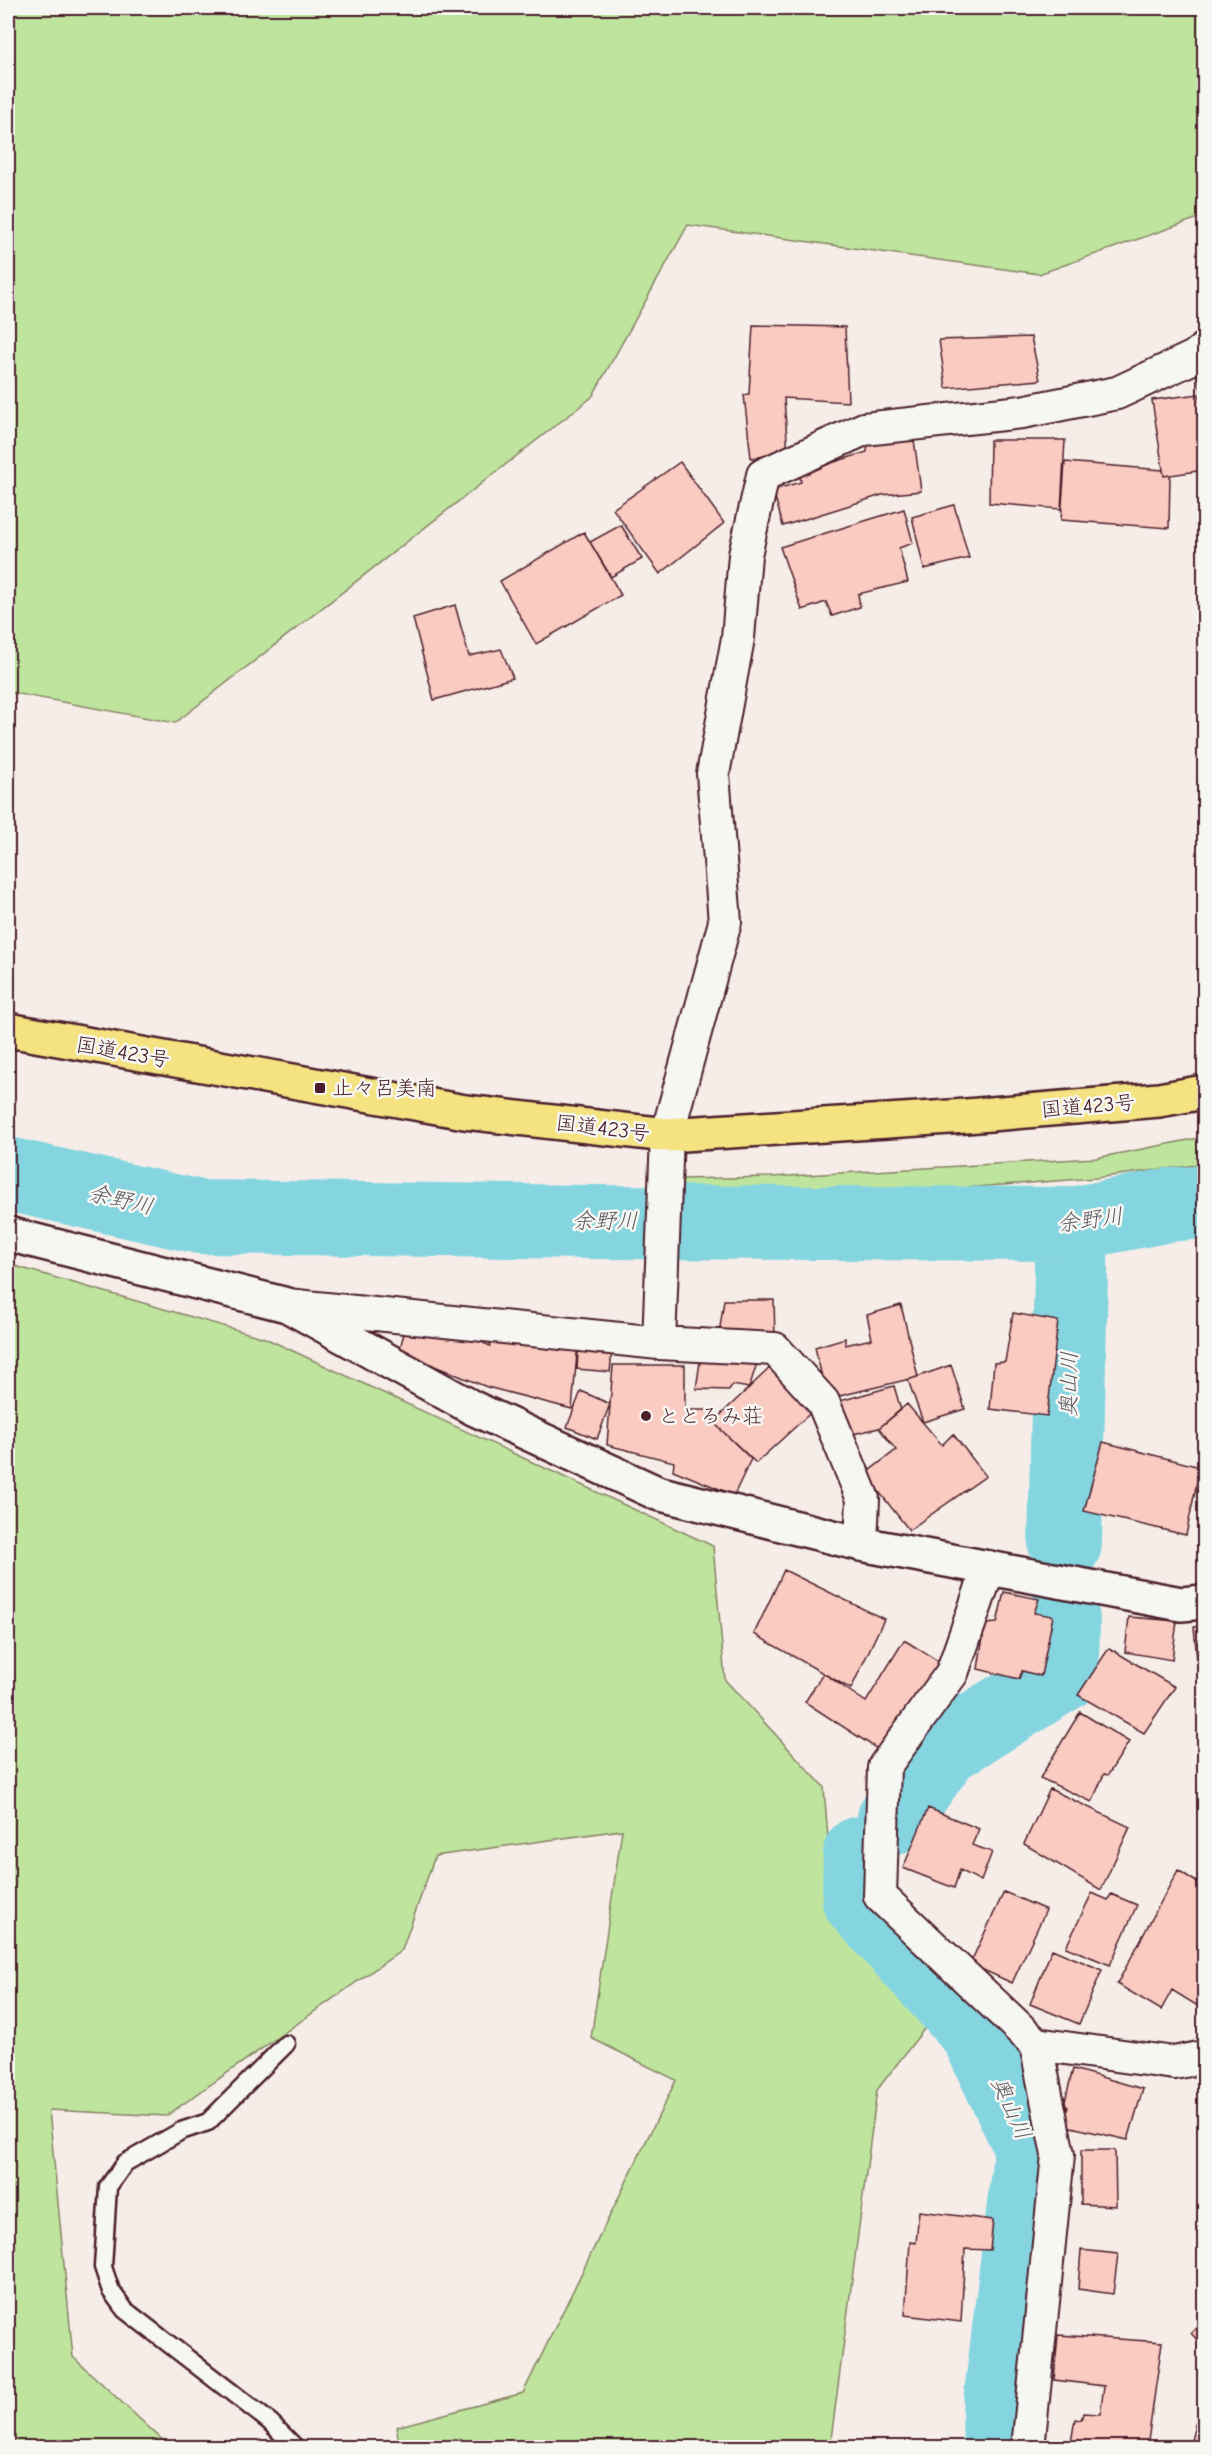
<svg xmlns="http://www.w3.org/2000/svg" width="1212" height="2455" viewBox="0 0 1212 2455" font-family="'Comic Neue','Klee One',sans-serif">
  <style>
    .green { fill: #bfe49e; stroke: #848264; stroke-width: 1.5 }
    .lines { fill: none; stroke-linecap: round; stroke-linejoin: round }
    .river { stroke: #85d5e1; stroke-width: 74 }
    .building { fill: #facbc1; stroke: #4a1f2b; stroke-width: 1.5 }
    .service-casing { stroke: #4a1f2b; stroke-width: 21 }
    .minor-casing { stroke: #4a1f2b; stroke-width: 36 }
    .tertiary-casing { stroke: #4a1f2b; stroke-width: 38 }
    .trunk-casing { stroke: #4a1f2b; stroke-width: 38 }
    .service { stroke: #f6f6f2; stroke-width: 16 }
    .minor { stroke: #f6f6f2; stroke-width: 32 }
    .tertiary { stroke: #f6f6f2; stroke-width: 33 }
    .trunk { stroke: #f5e382; stroke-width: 33 }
    .poi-dot { fill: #4a1f2b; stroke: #f6f6f2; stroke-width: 2 }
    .labels { text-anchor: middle; stroke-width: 5; stroke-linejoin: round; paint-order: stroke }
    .street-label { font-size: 21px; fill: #4a1f2b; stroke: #f6f6f2 }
    .poi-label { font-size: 21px; fill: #4a1f2b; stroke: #f6f6f2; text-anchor: start }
    .water-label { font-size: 22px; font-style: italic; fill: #5c5662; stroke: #f6f6f2 }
  </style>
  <rect width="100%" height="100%" fill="#f7ede8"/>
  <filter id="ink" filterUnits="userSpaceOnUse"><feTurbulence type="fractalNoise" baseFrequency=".0167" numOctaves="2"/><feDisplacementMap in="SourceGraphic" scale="12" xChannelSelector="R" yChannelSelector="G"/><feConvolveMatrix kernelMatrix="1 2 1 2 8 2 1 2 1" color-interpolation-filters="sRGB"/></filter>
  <g filter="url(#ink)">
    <path class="green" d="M8,8H1204V216L1039,274L688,225L592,397L175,723L8,692Z
      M1204,1137V1164L1095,1178L935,1190L730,1217H679L682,1179L771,1177L1096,1158Z
      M8,1264L265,1338L713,1546L725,1680L824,1787L834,1915L928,2024L877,2090L830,2447H400L396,2427L523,2393L676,2080L591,2038L622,1830L435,1856L402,1950L166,2116L49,2110L73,2357L170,2447H8Z"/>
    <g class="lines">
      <path class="river" d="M8,1174L200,1217L593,1222L1072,1224L1169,1205L1204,1202
        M1065,1544L1072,1224
        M894,1818L944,1748L1062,1675L1063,1619
        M860,1853L859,1900L977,2032L1031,2147L999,2412L1000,2448"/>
    </g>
    <path class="building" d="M753,325L845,327L848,402L784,398L788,453L751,458L744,395L749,394Z
      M1031,337L1040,380L946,388L939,340Z
      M1204,373V407L1198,374Z
      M1199,394L1204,428V470L1164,476L1152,400Z
      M913,432L921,491L882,495L783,526L773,490L801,482L799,473L867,452L868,439Z
      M990,440H1065L1061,509L989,503Z
      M680,462L724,523L660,574L613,509Z
      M1065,462L1163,470L1164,476L1170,475L1169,528L1061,520Z
      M954,505L969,558L924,569L912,517Z
      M904,509L913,543L899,548L908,582L858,594L860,607L832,616L826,602L802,610L780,547Z
      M621,525L642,559L611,577L590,542Z
      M584,532L621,595L536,644L500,581Z
      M455,605L469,656L501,649L513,678L434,700L413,618Z
      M724,1300H774L775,1337L719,1334Z
      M901,1305L918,1377L827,1399L815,1347L845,1338V1345L872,1339L867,1315Z
      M1013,1313L1058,1321L1047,1416L990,1409L994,1363L1005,1362Z
      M407,1322L450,1328L490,1346L492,1329L578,1343L572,1409L487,1387L399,1352Z
      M579,1337L613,1341L610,1372L577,1369Z
      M702,1349L760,1354L749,1388L732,1385L729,1390L696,1389Z
      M775,1363L817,1407L756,1463L713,1422Z
      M613,1365H685V1410H711L713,1422L751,1459L734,1495L673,1470L674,1462L607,1445Z
      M951,1365L965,1409L923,1422L908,1380Z
      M894,1386L901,1410L879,1428L840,1437L833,1403Z
      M581,1391L610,1404L597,1439L567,1427Z
      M907,1404L942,1445L953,1434L986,1476L909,1530L865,1474L896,1450L879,1428Z
      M1103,1442L1200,1467L1186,1535L1084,1511Z
      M784,1570L884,1619L851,1689L754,1634Z
      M1004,1592L1039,1599L1034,1613L1053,1616L1041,1676L1022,1671L1019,1679L978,1669L985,1624L997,1623Z
      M1129,1617L1177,1621L1172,1660L1125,1652Z
      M1204,1625V1680L1199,1681L1194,1627Z
      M904,1640L943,1664L888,1756L805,1702L823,1673L866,1702Z
      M1109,1648L1175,1687L1144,1733L1078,1695Z
      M1080,1712L1129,1742L1108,1775L1104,1774L1092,1802L1040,1778Z
      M1050,1789L1130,1827L1101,1890L1024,1844Z
      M928,1808L979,1829L972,1845L992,1852L981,1881L960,1870L954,1888L903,1868Z
      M1178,1870L1204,1887V2010L1172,1990L1161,2010L1117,1984Z
      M1004,1892L1046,1910L1012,1983L970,1964Z
      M1092,1893L1108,1900L1111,1894L1137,1905L1110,1965L1066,1947Z
      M1052,1949L1102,1970L1079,2024L1030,2004Z
      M1073,2069L1143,2089L1128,2140L1062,2125L1068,2107L1064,2105Z
      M1081,2150H1115L1116,2206L1081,2204Z
      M919,2211L993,2220L990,2250L965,2249L961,2322L905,2315L910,2242L916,2243Z
      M1081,2250L1118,2254L1113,2294L1078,2289Z
      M1204,2320V2348L1191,2333Z
      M1058,2335L1162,2342L1147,2448H1070L1075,2419L1081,2420L1083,2413L1100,2414L1104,2386L1054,2380Z
      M1198,2413L1204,2415V2448H1189Z"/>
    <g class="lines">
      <g class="service-casing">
        <path id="service" d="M286,2044L208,2122L181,2131L125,2163L108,2187L103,2267L111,2291L125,2310L270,2422L296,2448"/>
      </g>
      <g class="minor-casing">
        <path id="minor" d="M287,1305L659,1343L775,1349L823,1402L863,1499L861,1544
          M659,1343L667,1135L725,922L713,774L738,638L745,555L763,475L864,429L1022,412L1117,393L1194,357L1204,349
          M989,1567L952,1673L884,1767L880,1896L1036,2044L1058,2155L1028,2448
          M1036,2044L1174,2063L1204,2057"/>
      </g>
      <g class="tertiary-casing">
        <path id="tertiary" d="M8,1234L287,1305L473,1408L657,1493L861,1544L1181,1604L1204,1602"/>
      </g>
      <g class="trunk-casing">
        <path id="trunk" d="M8,1030L465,1112L667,1135L966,1116L1159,1100L1204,1092"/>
      </g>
      <use href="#service" class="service"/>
      <use href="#minor" class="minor"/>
      <use href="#tertiary" class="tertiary"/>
      <use href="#trunk" class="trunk"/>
    </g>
  </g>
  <g class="poi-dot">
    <rect x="314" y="1082" width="12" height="12" rx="3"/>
    <circle cx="646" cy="1416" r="6"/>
  </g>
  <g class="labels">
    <g class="street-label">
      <text transform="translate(123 1052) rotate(10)" y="7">国道423号</text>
      <text transform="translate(1088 1106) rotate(-5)" y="7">国道423号</text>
      <text transform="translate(603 1128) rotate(7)" y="7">国道423号</text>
    </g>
    <g class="poi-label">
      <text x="332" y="1095">止々呂美南</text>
      <text x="658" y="1423">ととろみ荘</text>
    </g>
    <g class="water-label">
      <text transform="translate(121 1199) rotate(13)" y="8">余野川</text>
      <text transform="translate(1090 1219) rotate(-7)" y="8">余野川</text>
      <text x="605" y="1228">余野川</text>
      <text transform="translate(1068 1384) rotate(-89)" y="8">奥山川</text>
      <text transform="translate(1012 2108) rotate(66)" y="8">奥山川</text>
    </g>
  </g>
  <rect width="1212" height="2455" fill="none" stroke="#f6f6f2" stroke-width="30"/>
  <rect x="15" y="15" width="1182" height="2425" fill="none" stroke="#4a1f2b" stroke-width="2" filter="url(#ink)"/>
</svg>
